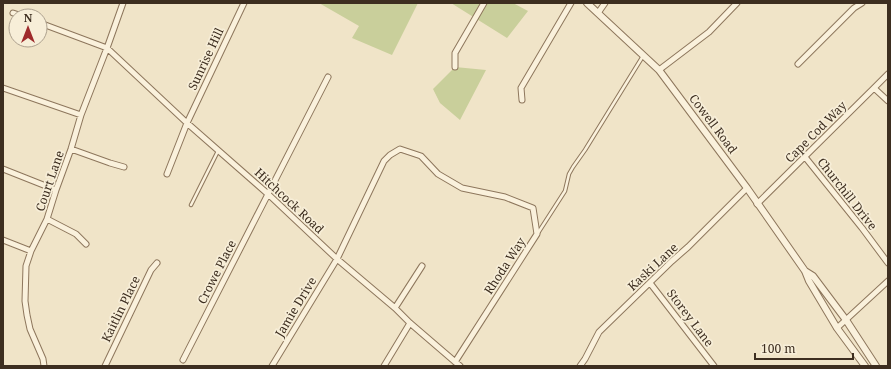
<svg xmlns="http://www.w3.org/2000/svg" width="891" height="369" viewBox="0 0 891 369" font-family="'Noto Serif',serif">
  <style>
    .green { fill: #c9cf9b }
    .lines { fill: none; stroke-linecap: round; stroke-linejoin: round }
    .service-casing { stroke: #8d765c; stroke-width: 4.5 }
    .minor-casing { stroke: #8d765c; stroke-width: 7 }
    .tertiary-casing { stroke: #8d765c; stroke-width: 8 }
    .service { stroke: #faf1dc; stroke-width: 2.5 }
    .minor { stroke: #faf1dc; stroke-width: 5 }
    .tertiary { stroke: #faf1dc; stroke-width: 6 }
    .labels { text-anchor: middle; stroke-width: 3.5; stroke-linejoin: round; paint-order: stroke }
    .street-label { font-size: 12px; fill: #3d2e20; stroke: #f7eed8 }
  </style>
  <rect width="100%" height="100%" fill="#f0e4c8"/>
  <path class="green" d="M319,3H418L392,55L352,38L359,26Z
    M451,3H513L528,11L507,38Z
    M455,67L486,70L460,120L440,103L433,89Z"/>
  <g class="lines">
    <g class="service-casing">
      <path id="service" d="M191,205L218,151
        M538,233L565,191L569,174L573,167L585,150L643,56"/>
    </g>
    <g class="minor-casing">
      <path id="minor" d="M13,13L22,16
        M598,13L605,3
        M40,23L107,48L187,123L268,194L337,259L395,308L410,323L460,366
        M798,64L854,8L862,3
        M455,67V53L484,3
        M659,70L709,32L737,3
        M3,88L81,115
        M874,88L888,101
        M522,100L521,88L571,3
        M71,149L110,163L124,167
        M805,157L862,228L888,263
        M3,169L56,190
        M167,174L187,123L244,3
        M757,204L874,88L888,74
        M47,219L76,234L86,244
        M3,240L31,251
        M650,283L714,366
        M395,308L422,266
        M837,328L888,281
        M183,360L328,77
        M44,366L43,359L30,329L27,315L25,301L26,266L31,251L47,219L56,190L71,149L81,115L107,48L123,3
        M105,366L151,270L157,263
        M272,366L337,259L384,161L390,155L400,149L421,156L438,174L462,188L505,197L533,208L537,234L455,362
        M384,366L410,323
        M580,366L585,359L599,332L672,261L688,247L747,188"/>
    </g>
    <g class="tertiary-casing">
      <path id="tertiary" d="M587,3L659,70L747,188L805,271L809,281L837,328L865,366
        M805,271L813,276L846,320L876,366"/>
    </g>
    <use href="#service" class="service"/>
    <use href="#minor" class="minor"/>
    <use href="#tertiary" class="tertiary"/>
  </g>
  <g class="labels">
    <g class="street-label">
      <text transform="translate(206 59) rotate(-65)" y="4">Sunrise Hill</text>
      <text transform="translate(713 124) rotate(53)" y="4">Cowell Road</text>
      <text transform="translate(816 132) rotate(-45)" y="4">Cape Cod Way</text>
      <text transform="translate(50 181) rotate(-71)" y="4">Court Lane</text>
      <text transform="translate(847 194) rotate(52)" y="4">Churchill Drive</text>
      <text transform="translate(289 201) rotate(43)" y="4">Hitchcock Road</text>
      <text transform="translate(505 266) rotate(-57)" y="4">Rhoda Way</text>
      <text transform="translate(653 267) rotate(-43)" y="4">Kaski Lane</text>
      <text transform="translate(217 272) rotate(-63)" y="4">Crowe Place</text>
      <text transform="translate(296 307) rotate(-59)" y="4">Jamie Drive</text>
      <text transform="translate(121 309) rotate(-64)" y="4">Kaitlin Place</text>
      <text transform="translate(690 318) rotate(53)" y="4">Storey Lane</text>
    </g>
  </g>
  <rect width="891" height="369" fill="none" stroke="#3d2e20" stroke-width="8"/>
  <g transform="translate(28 28)"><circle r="19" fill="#f7eed8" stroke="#ada18e"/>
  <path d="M0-3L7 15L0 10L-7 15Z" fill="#9e2a2b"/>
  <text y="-6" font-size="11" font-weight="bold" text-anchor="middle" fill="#3d2e20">N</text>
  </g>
  <path d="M755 353v6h98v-6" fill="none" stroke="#3d2e20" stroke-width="2"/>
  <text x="761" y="353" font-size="12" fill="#3d2e20" stroke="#f7eed8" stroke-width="3" paint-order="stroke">100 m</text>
</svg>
